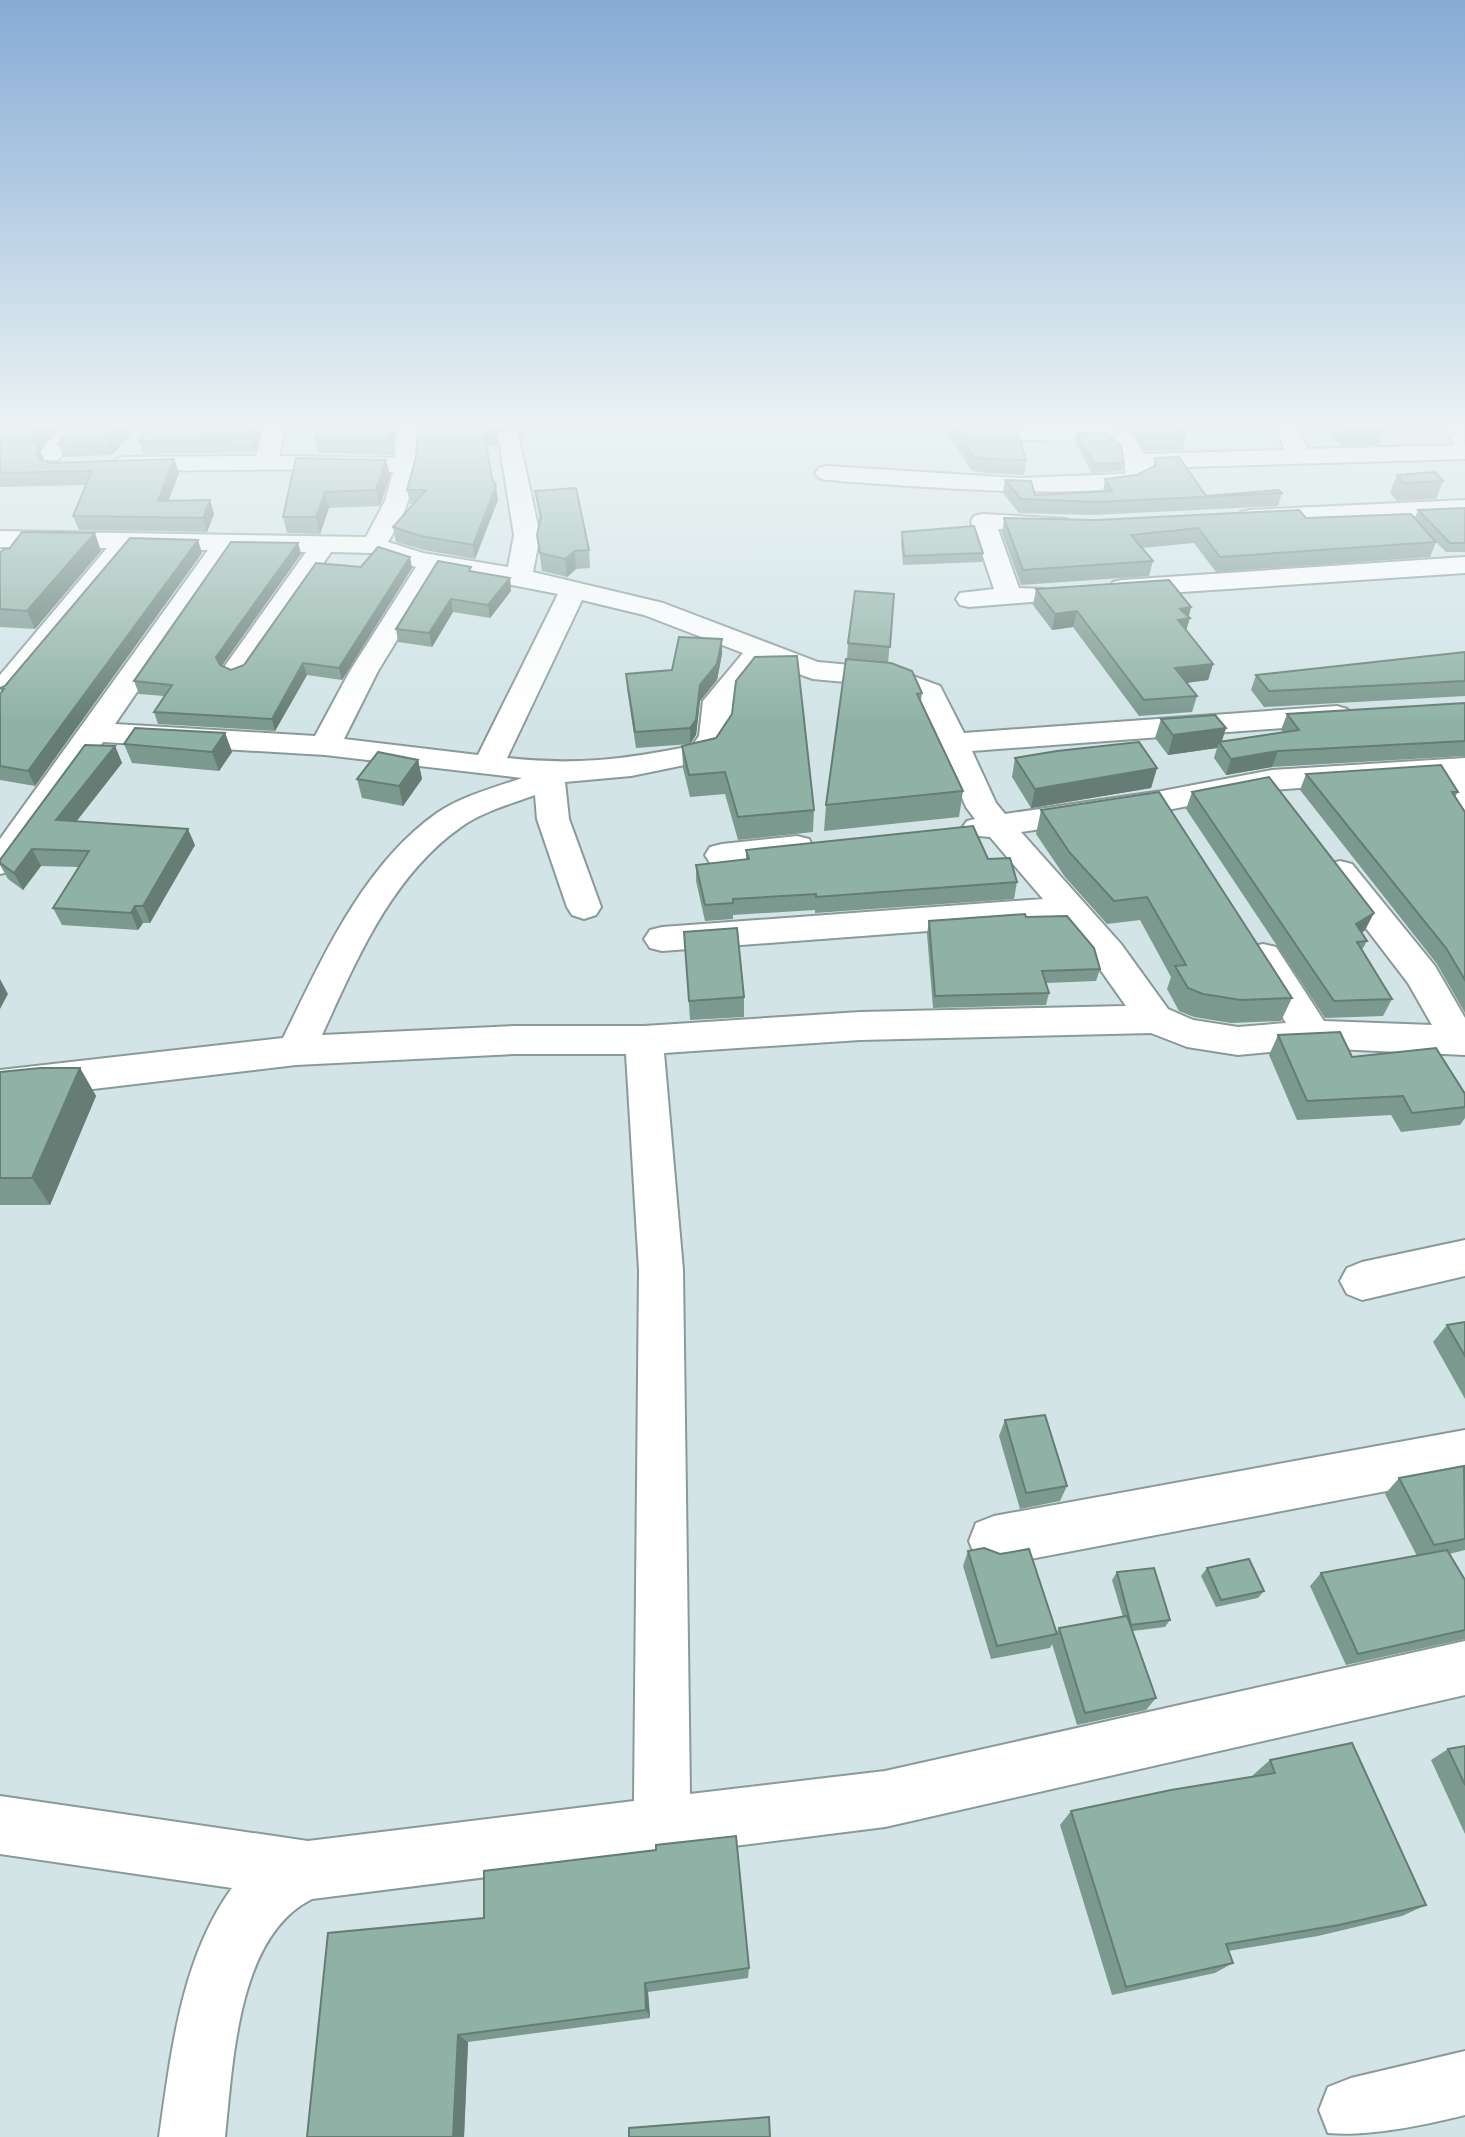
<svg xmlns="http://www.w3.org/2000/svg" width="1465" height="2137" viewBox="0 0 1465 2137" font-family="'PT Sans Narrow',sans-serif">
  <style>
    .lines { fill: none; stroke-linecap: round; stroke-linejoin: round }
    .street-casing { stroke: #8a9a9c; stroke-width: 4 }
    .primary-casing { stroke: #8a9a9c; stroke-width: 4 }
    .street { fill: #fff; fill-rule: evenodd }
    .primary { fill: #fff; fill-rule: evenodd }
    .wall { fill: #7c998f }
    .shaded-wall { fill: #657d74 }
    .building { fill: #90b2a6; stroke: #657d74; stroke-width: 2 }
  </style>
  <rect width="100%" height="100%" fill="#d2e4e6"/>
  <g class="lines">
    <g class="street-casing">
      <path id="street" d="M64,423H87L58,460H42L38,455Z
        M265,423H287L279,456L395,458L397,423H419C418,470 414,501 388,542L423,553L508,567L514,535L498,435L509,428L517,430L540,535L533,572L663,603L818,662L894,669L940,686L964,733L1337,706L1347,709L1352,715L1347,721L1337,724L972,751L996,803L1005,814L1162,791L1272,770L1465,758V813L1454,810L1435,778L1272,790L1162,811L1021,832L1121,944L1168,1009L1193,1020L1238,1027L1286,1023L1245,956L1250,947L1263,944L1276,947L1324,1021L1432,1025L1408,983L1323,872L1328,864L1340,861L1352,864L1435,966L1465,1018V1055L1313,1048L1238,1055L1187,1047L1151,1033L860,1040L664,1053L683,1270L690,1794L885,1771L1465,1641V1695L885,1827L312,1899C237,1936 233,2063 225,2137H159C171,2053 181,1958 232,1888L0,1854V1796L308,1841L634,1801L639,1270L626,1054H513L296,1065L0,1100V1070L283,1038C322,959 362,866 437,813C462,796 494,788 522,778L325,755L103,742L12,871L0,874V839L208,550L134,549L10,699L0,702V675L107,548L0,547V531L366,537L385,501L393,472L339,469L124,471L116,469L112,464L116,459L124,457L256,456ZM234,550L306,552L222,670L226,676L236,679L246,676L331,552L371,553L416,567L350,671L315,736L115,724ZM439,571L558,594L478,755L344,739L378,671ZM582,600L644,615L743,653L703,701L699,736L692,746C626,759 575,766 507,758ZM765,662L813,679L889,686L918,697L966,807L975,819L967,821L962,828L967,835L990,837L1043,899L662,927L650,930L644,939L650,948L662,951L1061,921L1095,962L1126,1006L860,1012L644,1026H513L322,1035C356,961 391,876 461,827C482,812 510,804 535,795L537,819L567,907L572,915L584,919L596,915L601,907L569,819L565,782L631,776L714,759L729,736L733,702Z
        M1273,423H1295L1308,449L1465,445V459L1149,468L1151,477C1131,506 872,483 827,480L819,478L815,473L819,468L827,466L1019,478L1125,474C1127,460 1119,445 1105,439L971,440L960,433L971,426L1108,425L1132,434L1144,454L1285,450Z
        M1465,500V514L1250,524L1241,522L1238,517L1241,512L1250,510Z
        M983,514L1066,519L1069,524L1066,529L1057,531L998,529L1019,588L1043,589L1047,595L1043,601L969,607L960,605L956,599L960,593L994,589L971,521L974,516Z
        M1465,557V573L1122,596L1113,594L1109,588L1113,582L1122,580Z
        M797,836L809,839L813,847L809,855L722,866L710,863L705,855L710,847L722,844Z
        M1465,1240V1276L1362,1300L1347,1294L1340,1281L1347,1268L1362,1262Z
        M1465,1430V1476L994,1566L976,1559L969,1541L976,1523L994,1516Z
        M1465,2051V2115C1425,2125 1368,2137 1328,2133L1319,2110L1328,2087L1351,2078Z"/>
    </g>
    <g class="primary-casing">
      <path id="primary" d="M1442,423H1464L1465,452L1457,450Z"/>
    </g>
    <use href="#street" class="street"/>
    <use href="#primary" class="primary"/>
  </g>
  <path class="wall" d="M0,423H62L40,449L44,461L50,463L174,459L179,473L168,501L210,500L214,514L207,532L79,530L73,516L86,485L0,487Z
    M74,423H141L112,455L64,457L58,444Z
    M264,423L254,452L144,454L139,441Z
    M321,423H395L393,455L318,453L315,440Z
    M418,423H528L522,440L518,427L508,426L497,433V445L487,447L492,478L498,500L475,559L424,550L396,542L393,527L413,504H410L407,490L416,457Z
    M941,423H1034L970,424L968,425L1026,460L1024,475L986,473L972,471Z
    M1110,423H1180L1186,436L1182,450L1145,451L1133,432Z
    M1321,423H1379L1383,430L1378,445L1341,446Z
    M1077,433L1124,463L1123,471L1092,473L1075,442Z
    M296,458L386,460L390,476L380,506L329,508L320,534L287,533L283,517Z
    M1155,458L1206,496L1282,493L1278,506L1093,515L1019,513L1003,493L1005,480L1035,495L1103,492L1105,479L1137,475L1153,467Z
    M1397,475L1443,481L1436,499L1397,501L1390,493Z
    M535,491L589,550L590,568L576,569L567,577L542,571L537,535L540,521Z
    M1465,508V552H1446L1436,542L1430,557L1216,572L1194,543L1142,548L1153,561L1149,576L1021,585L1002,533L1004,518L1096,520L1415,518L1418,510Z
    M902,532L983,553L982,562L903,565L901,542Z
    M298,543L301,554L222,666L231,670L244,665L361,567L412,568L342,680L307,675L275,731L158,724L154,712L164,696L139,694L134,681Z
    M101,551L35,629L0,627V553Z
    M202,553L35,786L0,780V694L1,692L0,688L5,686Z
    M471,567V572L510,578L511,591L490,618L453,612L432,647L398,642L396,629Z
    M1036,589L1191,607L1186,630L1213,664L1208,680L1186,683L1197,696L1192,712L1139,716L1073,627L1052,630L1033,605Z
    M894,594L888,663L922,693L921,701L963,791L959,817L824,831L826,805L847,659L848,643Z
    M722,639V654L717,680L700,701L696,735L690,744L636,748L627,689L626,674L672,670Z
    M1465,652V696L1264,707L1251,690L1256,675Z
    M1465,703V756L1272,767L1226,775L1214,758L1217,748L1168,755L1155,738L1161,719L1226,728L1221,741L1283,732L1281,730L1287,714Z
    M225,733L232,752L219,771L132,763L124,744Z
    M115,746L122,763L76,822L195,845L150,923H143L138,930L62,925L53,908L79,867L41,866L23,890L8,879L0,865V860Z
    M682,746L814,810L813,832L738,840L725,794L690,797L683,768Z
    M1015,758L1157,768L1151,788L1031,808L1012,777Z
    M418,760L422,779L403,806L362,798L357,779Z
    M1306,774L1458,792L1455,797L1465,812V1013L1437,964L1300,790Z
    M1192,792L1374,913L1365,930L1362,933L1367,941L1362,950L1392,999L1383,1016L1325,1018L1186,809Z
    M1041,810L1292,998L1281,1021L1231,1023L1194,1017L1179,1011L1167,989L1171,977L1140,920L1107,924L1065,877L1036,834Z
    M746,850L988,859L1017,882L1014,899L815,913V910L733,915V919L705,921L696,881V865L746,859Z
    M1026,917L1100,969L1096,981L1046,983L1049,993L1046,1005L933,1008L927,934L929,921Z
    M684,932L744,997V1017L690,1020Z
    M1278,1035L1352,1057L1465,1094V1118L1460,1125L1401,1132L1391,1115L1297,1120L1269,1055Z
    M80,1068L96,1096L50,1205H0V1072Z
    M1465,1322V1399L1433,1342L1447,1325Z
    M1005,1420L1067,1486L1060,1501L1020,1509L999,1436Z
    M1465,1467V1550L1449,1554L1465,1580V1639L1346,1665L1310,1586L1321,1573L1417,1556L1385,1494L1399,1478Z
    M968,1551L1057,1632L1059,1628L1123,1617L1112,1580L1117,1572L1170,1620L1165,1627L1133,1631L1156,1698L1146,1710L1077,1725L1052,1644L1050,1648L991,1659L963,1566Z
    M1207,1568L1264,1591L1258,1598L1216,1607L1201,1576Z
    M1465,1746V1834L1431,1760L1448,1749Z
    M1270,1760L1426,1905L1402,1916L1318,1936L1228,1951L1233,1963L1215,1973L1112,1995L1060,1825L1071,1811L1253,1777V1775Z
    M328,1933L749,1968L748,1978L648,1992L650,2018L468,2042L464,2137H307Z"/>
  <path class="shaded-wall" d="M45,423H62L40,449L45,462L41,467L31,440Z
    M124,423H141L112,455L107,442Z
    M256,423H264L254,452L250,439Z
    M391,423H395L393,455L390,442Z
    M495,423H507L508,426L497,433V445L486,447L484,433Z
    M521,423H528L522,440L520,426Z
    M174,459L179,473L163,515L158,501Z
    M386,460L390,476L380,506L376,490Z
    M496,486L498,500L475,559L473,545Z
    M325,492L329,508L320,534L316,517Z
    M210,500L214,514L207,532L203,518Z
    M95,533L101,551L35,629L27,611Z
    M198,540L202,553L35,786L28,771Z
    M298,543L301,554L220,668L216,657Z
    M575,551L576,569L567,577L565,559Z
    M410,557L412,568L342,680L339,668Z
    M510,578L511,591L490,618L488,605Z
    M451,599L453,612L432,647L429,633Z
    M1191,607L1188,618H1190L1185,634L1176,625L1180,609Z
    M1077,611L1073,627L1052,630L1055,614Z
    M722,639V654L717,680L700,701L696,735L690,744V728L700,685Z
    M303,663L307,675L275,731L272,719Z
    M1213,664L1208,680L1170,685L1175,668Z
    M1226,728L1221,744L1219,742L1217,748L1168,755L1173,735Z
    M225,733L232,752L219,771L212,752Z
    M115,746L122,763L64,837L56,820Z
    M1278,751L1272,767L1226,775L1231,759Z
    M418,760L422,779L403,806L399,786Z
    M1157,768L1151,788L1031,808L1035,789Z
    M188,829L195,845L150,923L143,906Z
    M32,849L41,866L23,890L14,873Z
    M135,906L143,923L138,930L131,913Z
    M1374,913L1365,930L1348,942L1356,924Z
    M0,979L8,994L0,1009Z
    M80,1068L96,1096L50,1205L32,1178Z
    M645,1983L648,1992L650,2018L646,2010Z
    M458,2035L468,2042L464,2137H453Z"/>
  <path class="building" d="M0,423H45L31,440L39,449L36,453L41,460L50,463L174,459L158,501L210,500L203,518L73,516L92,471L0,473Z
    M74,423H124L107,442L58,444Z
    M153,423H256L250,439L139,441Z
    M321,423H391L390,442L315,440Z
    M418,423H495V432L484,433L492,478L496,486L473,545L421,536L393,527L426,490H407L416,457Z
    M952,423H965L972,428H1016L1026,460L988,459L974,457Z
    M1140,423H1180L1186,436L1149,437Z
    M1339,423H1379L1383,430L1346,431Z
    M1077,433H1106L1121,446L1124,463L1094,464Z
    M1179,457L1206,496L1279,490L1282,493L1096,502L1021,499L1005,480L1031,481L1035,495L1112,491L1105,479L1137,475L1155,466V458Z
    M296,458L386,460L376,490L325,492L316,517H283Z
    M1435,472L1443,481L1404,483L1397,475Z
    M576,488L589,550L575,551L565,559L540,553L537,535L541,516L535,491Z
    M1465,508V543H1450L1418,510Z
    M1299,510L1306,518L1411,514L1436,542L1220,557L1198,528L1131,535L1153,561L1023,570L1004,518L1096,520Z
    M974,526L983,553L904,556L902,532Z
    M22,532L95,533L27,611L0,609V553L4,549H9Z
    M130,538L198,540L28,771L0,766V694L4,689L0,688L5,686Z
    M231,542L298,543L216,657L220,665L231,670L244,665L316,563L361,567L378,547L410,557L339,668L303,663L272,719L154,712L172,685L134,681Z
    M438,561L471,567L469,571L510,578L488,605L451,599L429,633L396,629Z
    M1169,580L1191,607L1180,609L1190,618L1178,620L1213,664L1175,668L1197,696L1144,700L1077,611L1055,614L1036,589Z
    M855,591L894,594L890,647L848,643Z
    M679,637L722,639L717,664L700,685L696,720L690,728L635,732L626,674L672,670Z
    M1465,652V681L1269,691L1256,675Z
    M797,656L814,810L738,817L725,772L689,775L682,746L716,738L732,714L736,681L755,657Z
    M846,659L891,663L912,671L922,693L917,694L963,791L826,805Z
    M1465,703V741L1278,751L1231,759L1219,742L1299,730L1287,714Z
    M1215,715L1226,728L1173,735L1161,719Z
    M135,728L225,733L212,752L124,744Z
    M1139,742L1157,768L1035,789L1015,758L1057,751Z
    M85,745L115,746L56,820L188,829L143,906H135L131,913L53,908L89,851L32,849L14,873L0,863V860Z
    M378,752L418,760L399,786L357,779Z
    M1441,765L1458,792H1452L1465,812V980L1446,948L1306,774Z
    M1269,777L1374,913L1356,924L1367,941L1357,942L1392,999L1334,1001L1192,792Z
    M1159,792L1292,998L1241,1000L1203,994L1188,988L1175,966L1186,965L1147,897L1114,901L1070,853L1041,810Z
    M973,826L988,859L1010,858L1017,882L816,897V894L733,899V903L705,905L696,865L749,859L746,850Z
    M1025,914L1026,917L1067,916L1094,948L1100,969L1042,971L1049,993L935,996L929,921Z
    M737,928L744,997L689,1001L684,932Z
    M1340,1032L1352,1057L1436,1048L1465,1094V1107L1412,1113L1403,1096L1307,1101L1278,1035Z
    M40,1068H80L32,1178H0V1072Z
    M1465,1322V1356L1447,1325Z
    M1045,1415L1067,1486L1026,1493L1005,1420Z
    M1464,1466L1465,1539L1434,1545L1399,1478Z
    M984,1548L1000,1554L1029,1549L1057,1634L997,1646L968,1551Z
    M1447,1550L1465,1580V1630L1358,1654L1321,1573Z
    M1249,1559L1264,1591L1221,1600L1207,1568Z
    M1154,1568L1170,1620L1131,1625L1117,1572Z
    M1127,1616L1156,1698L1085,1713L1059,1628Z
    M1352,1743L1426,1905L1339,1925L1226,1944L1233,1963L1126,1987L1071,1811L1171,1790L1275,1773L1270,1760Z
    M1465,1746V1785L1448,1749Z
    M736,1836L749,1968L645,1983L646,2010L458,2035L453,2137H307L328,1933L484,1918V1871L656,1850V1845Z
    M769,2117L770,2137H629V2128Z"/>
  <linearGradient id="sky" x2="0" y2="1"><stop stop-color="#86abd5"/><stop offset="0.59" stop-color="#ebf3f4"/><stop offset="1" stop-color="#ebf3f4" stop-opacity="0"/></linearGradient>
  <rect width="1465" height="722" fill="url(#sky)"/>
</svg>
